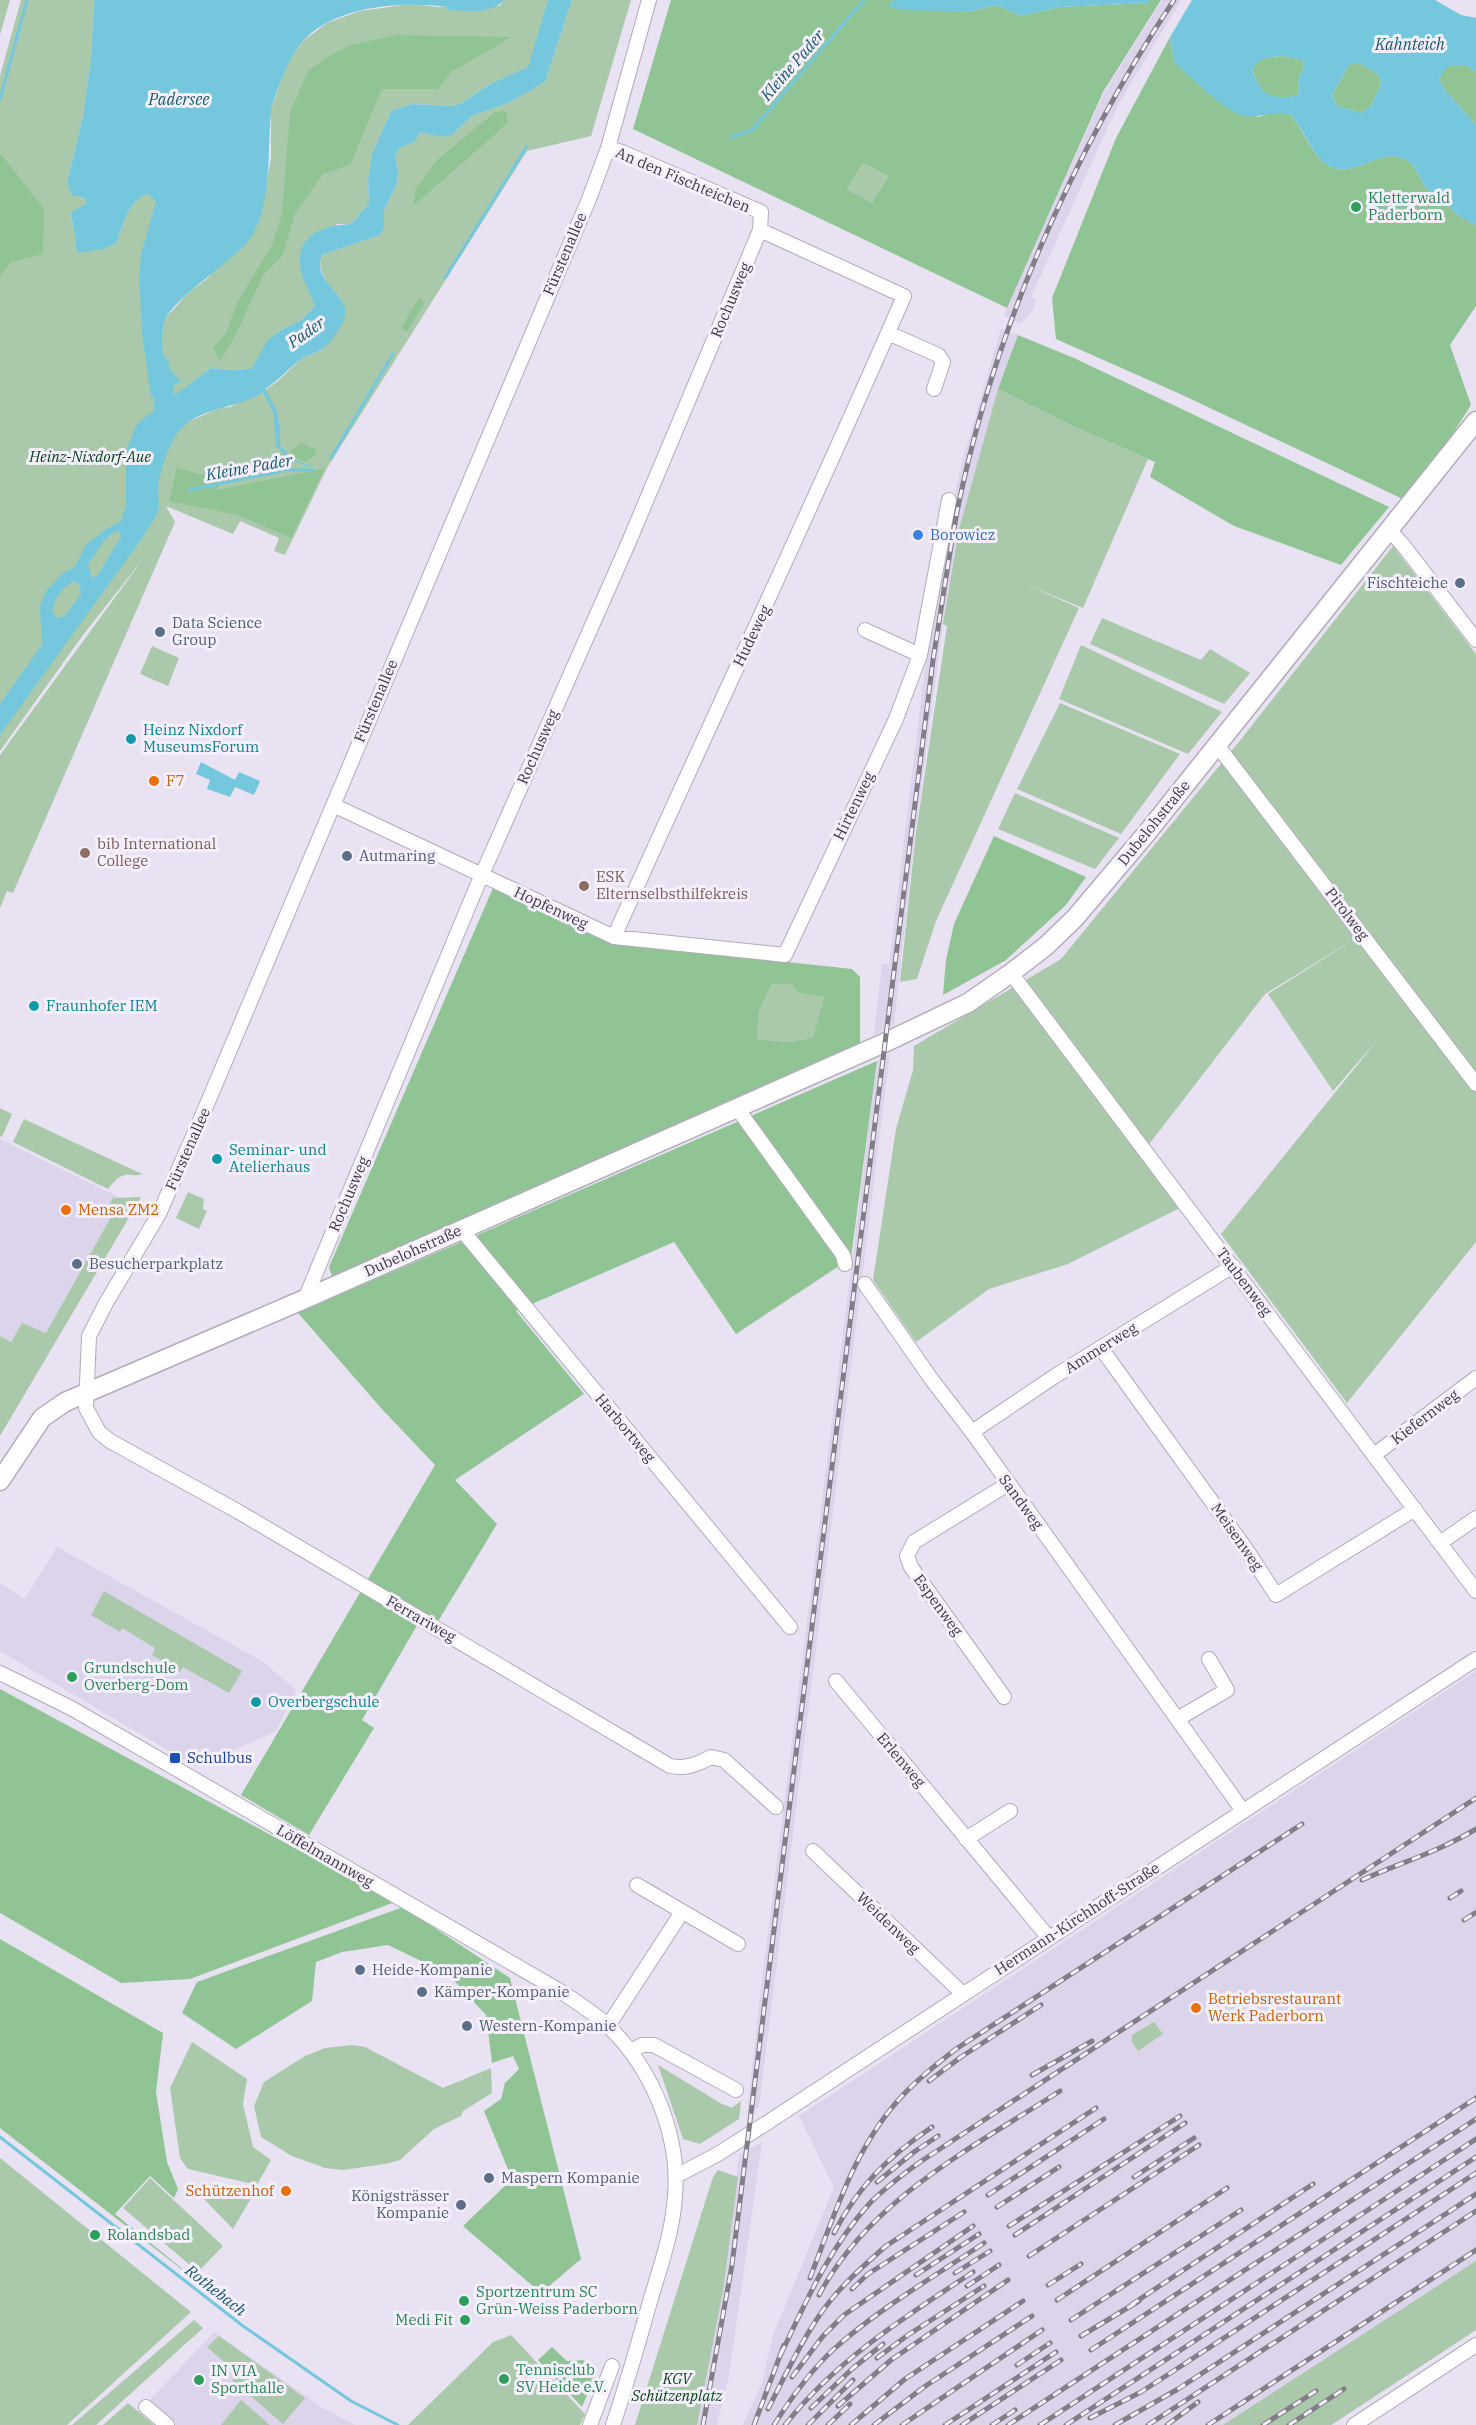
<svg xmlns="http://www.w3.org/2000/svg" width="1476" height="2425" viewBox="0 0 1476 2425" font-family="'IBM Plex Serif',serif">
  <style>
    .built { fill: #dcd4ea }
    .green { fill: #aac9ab }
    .forest { fill: #91c494; fill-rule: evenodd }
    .water { fill: #75c7de; fill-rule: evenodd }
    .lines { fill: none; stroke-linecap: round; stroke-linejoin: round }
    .stream { stroke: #75c7de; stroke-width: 3 }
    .river { stroke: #75c7de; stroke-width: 20 }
    .minor-casing { stroke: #b1abba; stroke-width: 16 }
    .major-casing { stroke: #b1abba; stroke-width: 21 }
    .minor { stroke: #fff; stroke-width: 14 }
    .major { stroke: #fff; stroke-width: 18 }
    .rail-casing { stroke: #827e88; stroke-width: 5 }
    .rail { stroke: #f5efff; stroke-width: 3; stroke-dasharray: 9; stroke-linecap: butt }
    .leisure-dot { fill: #2e9e5b; stroke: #f5efff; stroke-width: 2 }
    .shop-dot { fill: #3f7fe0; stroke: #f5efff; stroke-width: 2 }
    .service-dot { fill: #5c6f8a; stroke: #f5efff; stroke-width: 2 }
    .culture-dot { fill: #0f9aa8; stroke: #f5efff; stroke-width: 2 }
    .food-dot { fill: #e8710a; stroke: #f5efff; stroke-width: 2 }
    .education-dot { fill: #8d6e63; stroke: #f5efff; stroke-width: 2 }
    .transit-dot { fill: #1a4fb4; stroke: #f5efff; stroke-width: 2 }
    .labels { text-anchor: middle; stroke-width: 6; stroke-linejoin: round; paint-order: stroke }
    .street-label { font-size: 15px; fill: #3d3a40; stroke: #f5efff }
    .leisure-label { font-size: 15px; fill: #27864d; stroke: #f5efff; text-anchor: start }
    .park-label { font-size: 15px; font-style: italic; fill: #094316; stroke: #f5efff }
    .shop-label { font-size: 15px; fill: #366cbe; stroke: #f5efff; text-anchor: start }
    .service-label { font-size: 15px; fill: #4e5e75; stroke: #f5efff; text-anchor: start }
    .culture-label { font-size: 15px; fill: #0d838f; stroke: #f5efff; text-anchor: start }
    .food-label { font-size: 15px; fill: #c56008; stroke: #f5efff; text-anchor: start }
    .education-label { font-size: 15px; fill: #785e54; stroke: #f5efff; text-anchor: start }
    .transit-label { font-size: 15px; fill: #164399; stroke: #f5efff; text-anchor: start }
    .water-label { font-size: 16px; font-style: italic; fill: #175b6b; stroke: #f5efff }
  </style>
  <rect width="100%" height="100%" fill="#e8e2f2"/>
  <path class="built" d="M1162,0H1181L1119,103L1031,297L1036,299L1032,312L1020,324L1004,316L1007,308L1104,93Z
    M1001,329L1018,335L998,389L959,529L943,624L915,836L894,1025L874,1035L882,964L889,965L929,634L947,534L962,462Z
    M890,1053L759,2107L747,2115L759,2006L877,1061Z
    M0,1139L121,1198L46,1333L22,1323L11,1342L0,1336Z
    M57,1547L263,1662L296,1690L276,1731L196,1767L0,1651V1583L25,1599Z
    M1476,1671V2330L1332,2425H743L762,2383L773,2335L834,2187L799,2116Z
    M762,2142L729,2376L717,2425H697L723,2291L739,2155Z
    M214,2332L323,2408L355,2425H175L148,2402Z"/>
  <path class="green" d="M0,0H10L0,35Z
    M21,0H94L91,56L83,116L67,183L80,197L85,198L86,204L71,213L77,252L104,249L117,243C122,226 129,199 148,194L156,202L164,320L187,294L208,278L262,207L271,158V110L287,63L303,41L327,23L360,11L411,4L438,7L499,6L505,0H548L529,67L490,84L460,104L453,106L412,104L391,111L372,154L368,180L369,203L351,224H337L300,267L316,305L301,320L283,329L269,340L251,369L230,370L211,368L194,382L188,422L219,408L230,407L260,393L277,382L301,359L322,350L330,288C324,277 317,267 322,255L380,235L384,229V210L397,184L398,171L395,156L400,148L416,141L420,132L453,134L472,116L511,102L545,82L572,0H631L591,136L527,151L327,468L285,555L274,551L279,538L240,521L233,534L166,506L175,522L13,893L7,891L0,908V755L143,559L83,635L0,751V76Z
    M863,163L888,176L872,203L847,189Z
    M998,389L1075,427L1148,459L1083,608L1025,584L1079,608L936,921L917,979L900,982L916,833L947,626L943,624L959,529Z
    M1393,546L1476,654V1242L1347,1403L1221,1234L1379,1038L1333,1091L1268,994L1364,933L1265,994L1140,1156L1180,1208L1068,1264L989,1289L916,1342L873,1280L896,1129L913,1070L914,1046L1061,959L1242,738Z
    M1102,618L1201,660L1210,649L1250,673L1224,704L1090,644Z
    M1081,645L1222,712L1188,754L1059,699Z
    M152,646L179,658L168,686L140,674Z
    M1060,703L1180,754L1121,834L1017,789Z
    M1015,793L1119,838L1095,869L998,829Z
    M772,984H791L800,993L824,997L813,1037L790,1042L757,1039L759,1012Z
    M0,1108L12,1114L2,1137L0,1136Z
    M24,1119L142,1174C135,1177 132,1174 125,1175C118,1176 112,1184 108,1189L13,1142Z
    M188,1192L204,1199L203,1209L207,1211L199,1229L176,1218Z
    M141,1197L137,1204L0,1436V1336L11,1342L22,1323L46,1333L112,1215L106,1210L113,1198Z
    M104,1591L242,1671L229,1693L183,1667L180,1672L152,1655L155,1648L122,1628L120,1632L91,1615Z
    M1154,2022L1163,2034L1138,2051L1132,2042V2035Z
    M192,2042L247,2079L243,2104L253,2147L271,2160L257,2185L188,2169L180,2158L170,2088Z
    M352,2045L365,2047L443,2088L491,2068L492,2093L463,2111L461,2116L434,2129L400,2160L385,2164L343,2170L325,2168L292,2156L261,2137L254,2106L264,2082L305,2056L325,2048Z
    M658,2065L722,2104L732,2108L741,2101L739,2119L700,2144L683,2139Z
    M0,2158L191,2312L67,2425H0Z
    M718,2170L738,2177L723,2291L697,2425H635L713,2177Z
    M150,2178L223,2246L198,2272L123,2208Z
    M247,2186L254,2193L233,2229L202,2197Z
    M1476,2261V2330L1331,2425H1223Z
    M194,2320L203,2328L96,2425H72Z
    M511,2335L585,2414L580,2425H408L493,2342Z
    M219,2336L305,2398L283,2424L232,2380L238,2374L207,2347Z
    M241,2400L270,2425H221Z
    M128,2403L154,2425H103Z"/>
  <path class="forest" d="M671,0H894L889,6L968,12L997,5L1021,16L1060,7L1147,3L1149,0H1161L1103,92L1007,308L633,129ZM863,163L888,176L872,203L847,189Z
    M396,35L512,37L451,72L438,89H382L350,165L323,174L295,213L283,255L263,275L236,334L220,361L213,348L226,333L238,301L272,245L282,214L290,112L308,71L324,59L350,45Z
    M1170,37L1174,62L1199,83L1258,117L1278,111L1291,115C1303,129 1310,152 1326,164C1352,183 1379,145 1406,160C1417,166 1418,177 1425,186C1429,192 1437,196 1443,201C1457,215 1458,216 1476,225V306L1450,345L1471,405L1443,449L1405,500L1178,393L1056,339L1052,298L1116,138Z
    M1281,56L1303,60L1304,68L1298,79L1299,94C1289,99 1271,100 1262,91C1258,86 1255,76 1252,69C1258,58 1268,57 1281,56Z
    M1359,63L1378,74L1381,84L1371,106L1361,113L1337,106L1332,95L1349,65Z
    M1464,65L1476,71V125L1444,89L1439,78L1447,66Z
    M506,111L508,123L413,206L416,188L438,159L495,112Z
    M0,153L44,209L43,254L11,262L0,276Z
    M419,298L425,302L407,332L401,328Z
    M1018,335L1074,358L1389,507L1341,565L1234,526L1150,477L1155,462L1075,427L998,389Z
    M301,443L316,450L315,456L305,462L294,457L290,451Z
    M177,468L221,480L217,490L325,468L291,538L238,515L169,501Z
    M994,836L1086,877L1066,905L1006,960L943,995L946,960L954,924Z
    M493,888L610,943L852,969L860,977V1047L333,1280L329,1267ZM772,984H791L799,993L824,997L813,1037L790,1042L757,1039L759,1012Z
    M877,1061L850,1265L842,1264L736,1334L674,1242L516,1311L584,1394L455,1480L497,1524L437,1623L423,1615L362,1720L374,1728L309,1835L241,1795L435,1465L381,1408L298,1313Z
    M0,1689L395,1902L190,1979L121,1983L0,1913Z
    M403,1907L510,1978L581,2259L541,2293L463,2226L512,2179L484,2111L501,2099L505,2083L519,2069L513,2056L492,2063L486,2015L448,1974L388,1945L342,1952L316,1962L312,2001L236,2049L182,2013L197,1982Z
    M0,1939L163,2033L156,2092L167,2162L178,2189L174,2198L150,2176L115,2214L207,2289L0,2128Z
    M552,2347L567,2361L583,2360L597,2371L582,2407L538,2360Z"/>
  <path class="water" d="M94,0H505C489,15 468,11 448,10L447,7C403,1 335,5 302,42C291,56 285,70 279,86C276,94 272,104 271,112C267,150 273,203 251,237C233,263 171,298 164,323C160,336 163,351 164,364L181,381L151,398L142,333L139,278L141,254L156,202L148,194C129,199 122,226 117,243L104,249L77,253L71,212L86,204L85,198L72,195L67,183L83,116L91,56Z
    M548,0H572L545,82L511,102L472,116L453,134L443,137L420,132L416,141L400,148L395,156L398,171L397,184L384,210V229L380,235L322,255C313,278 338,289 345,307C349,319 331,344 321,350C315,354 307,355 300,360C288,369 278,381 265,389L276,409L280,427V445C289,455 296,463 311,465L310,467L290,460L276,446L273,412L263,392C241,407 210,406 187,423C170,436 160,469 158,490C158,496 160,503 159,508C156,518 148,528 143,537L0,735V704L42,645L40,607L46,591L62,574L75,567L86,545L106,529L121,521L126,506V453L134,430L139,422L211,368L230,370L251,369L268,340L283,329L301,320L315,306C311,293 301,279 300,266C296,234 326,225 351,224L369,203L368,180L372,154L391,111L412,104L453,106L460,104L490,84L528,67ZM115,531H119L121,537L97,576L92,578L88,564L104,541ZM74,581L80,585L81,594L65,616L57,618L52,611C56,596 61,589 74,581Z
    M894,0H1149L1148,3L1060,7L1021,16L997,5L968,12L905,10L888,7Z
    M1192,0H1435L1461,15L1476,18V71L1464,65L1448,66L1439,78L1444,89L1476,125V225C1458,216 1457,215 1443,201C1437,196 1429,192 1425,186C1418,177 1417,166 1406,160C1379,145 1352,183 1326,164C1310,152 1304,129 1291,115C1272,110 1264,118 1245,116C1227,114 1189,75 1174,62L1170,37ZM1281,56L1303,60L1304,68L1298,79L1299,94C1292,98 1287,97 1279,97C1262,96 1258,84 1252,70C1258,58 1268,57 1281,56ZM1359,63L1378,74L1381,84L1371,106L1361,113L1337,106L1332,95L1349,65Z
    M201,762L235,780L239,772L260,781L254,795L235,787L230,797L207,789L210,780L196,774Z"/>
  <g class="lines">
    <path class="stream" d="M0,99L27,0
      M732,137L752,130L864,0
      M445,278L527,146
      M331,458L393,354
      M189,490L287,470H313
      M0,2137L243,2326L351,2401L398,2425"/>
    <path class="river" d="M159,365L164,391V425"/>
    <g class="minor-casing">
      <path id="minor" d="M649,0L608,148L589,199L202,1116L159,1214L106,1303L89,1336L86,1408L99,1432L110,1441L239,1512L670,1766C686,1769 696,1765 711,1757L724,1760L776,1807
        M888,333L938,355L943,362L934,389
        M1389,530L1403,545L1476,640
        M865,630L920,655
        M1217,745L1476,1084
        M333,805L614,937L785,955L896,719L920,655L949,500
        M614,937C710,723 811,511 904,296L760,230
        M1011,973L1476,1591
        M737,1108L843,1255L845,1264
        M461,1229L790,1627
        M865,1284L932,1380L972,1432L1243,1811
        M305,1299L477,886L628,544L760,230L761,212L622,152L608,148
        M1101,1348L1246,1549L1276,1595L1415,1509
        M972,1432L1055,1376L1233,1266
        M1374,1455L1476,1378
        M1440,1543L1476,1518
        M0,1673L71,1708L560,1991C577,2002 594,2013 608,2026C652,2068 680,2135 675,2196C673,2230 661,2265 651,2298C639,2341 627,2383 613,2425
        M836,1681L1049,1938
        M1004,1697L911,1567L907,1556L914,1542L1008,1484
        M1179,1718L1227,1690L1209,1659
        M966,1839L1010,1811
        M813,1851L963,1994
        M637,1885L738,1944
        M608,2026L682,1912
        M631,2051L642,2045H654L736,2090
        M676,2176L718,2154L762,2126L1476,1659
        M146,2407L167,2425
        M590,2425L612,2366
        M1354,2425L1476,2345"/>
    </g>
    <g class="major-casing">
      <path id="major" d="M0,1481L42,1418L65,1402L305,1299L884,1043L968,1003L1011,973L1046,946L1075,918L1146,834L1476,421"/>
    </g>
    <use href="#minor" class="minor"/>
    <use href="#major" class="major"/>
    <g class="rail-casing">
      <path id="rail" d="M1362,1880C1402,1862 1438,1852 1476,1829
        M1450,1898L1461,1891
        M1464,1920L1475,1913
        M1032,2075L1092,2041
        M929,2081L961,2057L1041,2005
        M1134,2177L1194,2138
        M877,2182L914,2152L938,2136
        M988,2195L1104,2119
        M997,2207L1059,2167
        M1009,2226L1180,2116
        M834,2233C859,2185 888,2157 932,2127
        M1015,2235L1185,2123
        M1029,2256L1199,2145
        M955,2273L990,2251
        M916,2275L979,2234
        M810,2278C835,2214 855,2145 904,2094C920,2077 938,2063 956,2049L1302,1824
        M1048,2285L1081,2264
        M967,2286L999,2265
        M852,2289L868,2274L964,2212
        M819,2295C870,2199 972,2148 1060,2091
        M1057,2300L1227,2188
        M1131,2305L1313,2184
        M1071,2320L1241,2210
        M1081,2336L1139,2301
        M1091,2350L1476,2098
        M781,2354C806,2301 830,2247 870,2203C885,2188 902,2175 920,2162L1476,1798
        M877,2358L908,2335L984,2286
        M1017,2365L1050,2343
        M792,2377L823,2336L844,2315L973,2226
        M838,2406L891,2360L1008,2280
        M811,2408L852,2369L883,2344
        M768,2409C784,2378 799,2345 819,2316C837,2289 862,2267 886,2246L1096,2108
        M1090,2418L1141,2392L1172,2372L1476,2173
        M703,2425L732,2265L933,660C941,611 948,561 957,512C993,332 1073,152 1174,0
        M754,2425L784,2345
        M774,2425C791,2398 810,2371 834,2349C877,2310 935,2276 984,2243
        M785,2425C836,2360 905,2317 973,2272
        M808,2425L853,2380
        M828,2425L850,2404
        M851,2425L905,2379L1023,2301
        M874,2425L924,2387L1032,2316
        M902,2425L1042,2330
        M945,2425L1056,2352
        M962,2425L1061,2360
        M992,2425L1015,2410
        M1008,2425L1476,2119
        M1040,2425L1476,2139
        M1066,2425L1476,2157
        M1115,2425L1178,2389L1476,2194
        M1148,2425L1476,2211
        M1167,2425L1198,2402
        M1208,2425L1476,2250
        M1263,2425L1316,2391
        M1289,2425L1344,2389"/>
    </g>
    <use href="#rail" class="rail"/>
  </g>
  <g class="leisure-dot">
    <circle cx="1356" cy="207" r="6"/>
    <circle cx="72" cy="1677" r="6"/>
    <circle cx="95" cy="2235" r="6"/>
    <circle cx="464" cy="2301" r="6"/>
    <circle cx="465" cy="2320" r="6"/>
    <circle cx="504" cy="2379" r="6"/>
    <circle cx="199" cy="2380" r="6"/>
  </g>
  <circle class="shop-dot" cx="918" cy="535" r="6"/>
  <g class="service-dot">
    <circle cx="1460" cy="583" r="6"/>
    <circle cx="160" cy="632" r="6"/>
    <circle cx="347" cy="856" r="6"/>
    <circle cx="77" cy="1264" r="6"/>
    <circle cx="360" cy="1970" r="6"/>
    <circle cx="422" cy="1992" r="6"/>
    <circle cx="467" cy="2026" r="6"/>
    <circle cx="489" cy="2178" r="6"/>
    <circle cx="461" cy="2205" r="6"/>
  </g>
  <g class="culture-dot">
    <circle cx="131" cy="739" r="6"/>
    <circle cx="34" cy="1006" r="6"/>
    <circle cx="217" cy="1159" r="6"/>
    <circle cx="256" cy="1702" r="6"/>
  </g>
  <g class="food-dot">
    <circle cx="154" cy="781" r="6"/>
    <circle cx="66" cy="1210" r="6"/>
    <circle cx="1196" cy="2008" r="6"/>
    <circle cx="286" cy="2191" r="6"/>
  </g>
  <g class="education-dot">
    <circle cx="85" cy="853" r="6"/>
    <circle cx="584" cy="886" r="6"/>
  </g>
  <rect class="transit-dot" x="169" y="1752" width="12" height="12" rx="3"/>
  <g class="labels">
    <g class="street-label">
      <text transform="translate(683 180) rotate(23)" y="5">An den Fischteichen</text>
      <text transform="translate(565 254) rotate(-67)" y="5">Fürstenallee</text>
      <text transform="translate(731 300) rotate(-67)" y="5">Rochusweg</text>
      <text transform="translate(752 636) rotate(-64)" y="5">Hudeweg</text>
      <text transform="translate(376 701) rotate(-67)" y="5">Fürstenallee</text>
      <text transform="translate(538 747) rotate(-66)" y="5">Rochusweg</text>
      <text transform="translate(854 806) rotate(-64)" y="5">Hirtenweg</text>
      <text transform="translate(1154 823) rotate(-51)" y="5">Dubelohstraße</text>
      <text transform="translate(551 908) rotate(25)" y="5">Hopfenweg</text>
      <text transform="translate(1347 914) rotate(53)" y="5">Pirolweg</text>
      <text transform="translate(188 1149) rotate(-66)" y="5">Fürstenallee</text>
      <text transform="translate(349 1194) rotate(-67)" y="5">Rochusweg</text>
      <text transform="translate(413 1251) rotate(-24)" y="5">Dubelohstraße</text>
      <text transform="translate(1244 1282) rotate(53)" y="5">Taubenweg</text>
      <text transform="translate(1101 1348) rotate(-32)" y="5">Ammerweg</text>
      <text transform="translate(1425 1417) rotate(-37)" y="5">Kiefernweg</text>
      <text transform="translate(625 1428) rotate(50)" y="5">Harbortweg</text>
      <text transform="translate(1021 1502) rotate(54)" y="5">Sandweg</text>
      <text transform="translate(1237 1537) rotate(55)" y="5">Meisenweg</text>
      <text transform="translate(938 1605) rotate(54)" y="5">Espenweg</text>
      <text transform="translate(421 1619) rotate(30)" y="5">Ferrariweg</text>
      <text transform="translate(901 1760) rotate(50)" y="5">Erlenweg</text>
      <text transform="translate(325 1856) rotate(30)" y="5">Löffelmannweg</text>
      <text transform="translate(1077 1919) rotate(-33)" y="5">Hermann-Kirchhoff-Straße</text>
      <text transform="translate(888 1923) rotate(44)" y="5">Weidenweg</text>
    </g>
    <g class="leisure-label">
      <text x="1368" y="203">Kletterwald<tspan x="1368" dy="17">Paderborn</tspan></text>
      <text x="84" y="1673">Grundschule<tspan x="84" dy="17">Overberg-Dom</tspan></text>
      <text x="107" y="2240">Rolandsbad</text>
      <text x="476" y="2297">Sportzentrum SC<tspan x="476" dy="17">Grün-Weiss Paderborn</tspan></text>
      <text x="453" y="2325" text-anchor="end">Medi Fit</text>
      <text x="516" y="2375">Tennisclub<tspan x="516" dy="17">SV Heide e.V.</tspan></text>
      <text x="211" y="2376">IN VIA<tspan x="211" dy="17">Sporthalle</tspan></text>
    </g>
    <g class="park-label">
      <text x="90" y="462">Heinz-Nixdorf-Aue</text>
      <text x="677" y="2384">KGV<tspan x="677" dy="17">Schützenplatz</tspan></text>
    </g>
    <g class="shop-label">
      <text x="930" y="540">Borowicz</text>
    </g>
    <g class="service-label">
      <text x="1448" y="588" text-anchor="end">Fischteiche</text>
      <text x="172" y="628">Data Science<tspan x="172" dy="17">Group</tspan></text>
      <text x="359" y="861">Autmaring</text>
      <text x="89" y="1269">Besucherparkplatz</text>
      <text x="372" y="1975">Heide-Kompanie</text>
      <text x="434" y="1997">Kämper-Kompanie</text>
      <text x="479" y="2031">Western-Kompanie</text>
      <text x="501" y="2183">Maspern Kompanie</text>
      <text x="449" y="2201" text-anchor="end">Königsträsser<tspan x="449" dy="17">Kompanie</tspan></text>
    </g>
    <g class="culture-label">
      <text x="143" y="735">Heinz Nixdorf<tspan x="143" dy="17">MuseumsForum</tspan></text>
      <text x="46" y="1011">Fraunhofer IEM</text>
      <text x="229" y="1155">Seminar- und<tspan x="229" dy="17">Atelierhaus</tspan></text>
      <text x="268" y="1707">Overbergschule</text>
    </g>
    <g class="food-label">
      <text x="166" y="786">F7</text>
      <text x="78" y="1215">Mensa ZM2</text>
      <text x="1208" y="2004">Betriebsrestaurant<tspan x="1208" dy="17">Werk Paderborn</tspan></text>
      <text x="274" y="2196" text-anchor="end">Schützenhof</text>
    </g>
    <g class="education-label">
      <text x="97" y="849">bib International<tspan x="97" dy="17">College</tspan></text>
      <text x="596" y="882">ESK<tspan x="596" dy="17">Elternselbsthilfekreis</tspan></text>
    </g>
    <g class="transit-label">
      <text x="187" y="1763">Schulbus</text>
    </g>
    <g class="water-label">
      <text x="1410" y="50">Kahnteich</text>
      <text transform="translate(792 65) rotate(-49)" y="6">Kleine Pader</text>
      <text x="179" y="105">Padersee</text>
      <text transform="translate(306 332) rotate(-35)" y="6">Pader</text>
      <text transform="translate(249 467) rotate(-10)" y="6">Kleine Pader</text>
      <text transform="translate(216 2290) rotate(38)" y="6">Rothebach</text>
    </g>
  </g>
</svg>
